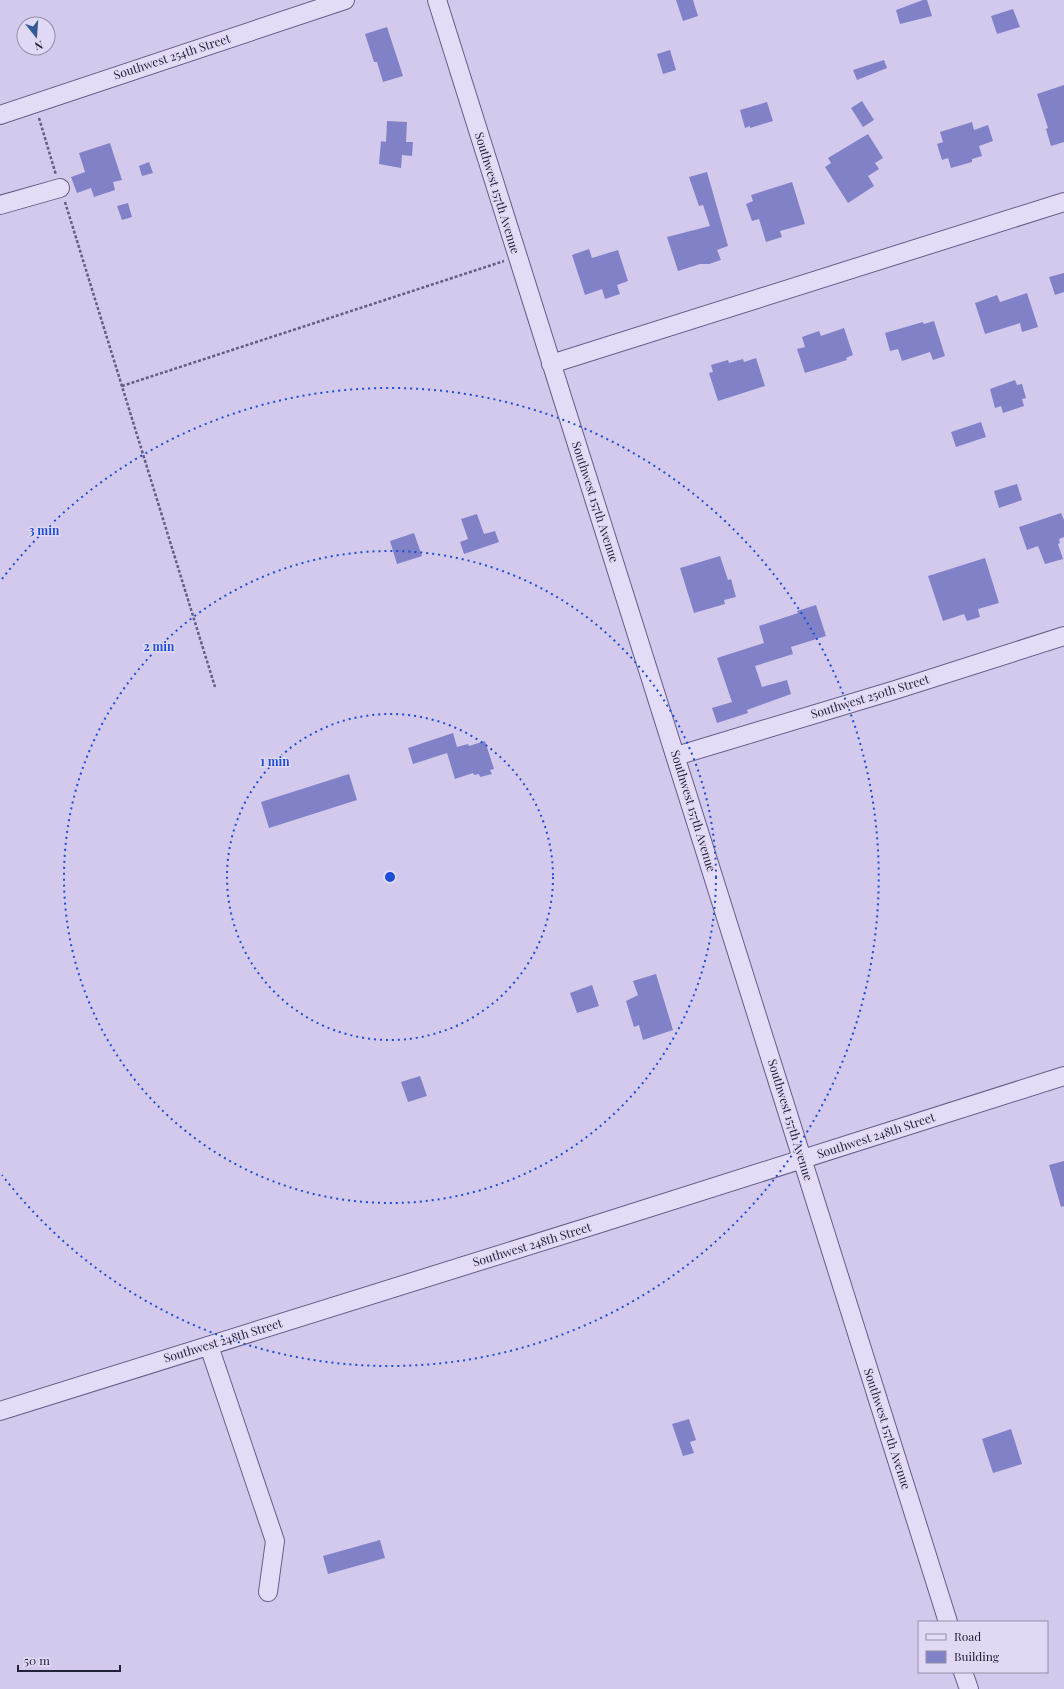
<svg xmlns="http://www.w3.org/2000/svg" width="1064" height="1689" viewBox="0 0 1064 1689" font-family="'Playfair Display',serif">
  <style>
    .building { fill: #8181c8 }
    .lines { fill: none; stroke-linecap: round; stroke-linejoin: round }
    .minor-casing { stroke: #635e88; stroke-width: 20 }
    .path { stroke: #635e88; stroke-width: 2.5; stroke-dasharray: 3 2; stroke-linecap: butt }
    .minor { stroke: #e4dcf7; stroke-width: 18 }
    .ring { fill: none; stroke: #1d4ed8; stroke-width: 2; stroke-dasharray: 2 4 }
    .labels { text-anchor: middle; stroke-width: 3; stroke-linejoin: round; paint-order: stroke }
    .street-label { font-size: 12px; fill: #232139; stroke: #e0d8f4 }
    .centre { fill: #1d4ed8; stroke: #e0d8f4; stroke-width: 2 }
    .ring-label { font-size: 12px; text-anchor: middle; font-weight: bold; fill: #1d4ed8; stroke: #e0d8f4; stroke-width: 3; stroke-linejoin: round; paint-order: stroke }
  </style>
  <rect width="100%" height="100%" fill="#d3c9ec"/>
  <path class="building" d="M676,0H693L698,16L683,21Z
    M923,0H927L932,16L900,24L896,10Z
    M1013,9L1020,27L997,34L991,16Z
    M387,27L403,76L383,82L377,62H374L365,34Z
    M670,50L676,70L663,74L657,54Z
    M884,60L887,68L857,80L853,70Z
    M1064,85V142L1051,146L1046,129L1048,128L1037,94Z
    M862,101L874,120L863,127L851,108Z
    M767,102L773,121L750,128V126L745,128L740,110Z
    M387,121L407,122L406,142H413L412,156L402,155L401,168L379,164L381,141L386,142Z
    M972,122L974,130L988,125L993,141L979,146L982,156L972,159V162L951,168L948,158L942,160L937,144L943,142L940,132Z
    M868,134L883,158L875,163L879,169L868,176L874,186L848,203L825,167L831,163L828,158Z
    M110,143L122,180L113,182L115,190L94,197L91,188L77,193L71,177L85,172L79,153Z
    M149,162L153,173L142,176L139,166Z
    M707,172L728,246L717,250L721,260L709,264H700L678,271L667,237L710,226L703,205L699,206L689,177Z
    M792,182L805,224L780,231L782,237L766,242L759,219L752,221L746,204L753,201L751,195Z
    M128,203L132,217L122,220L117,206Z
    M589,249L592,258L618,250L628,281L617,285L620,294L605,299L602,289L585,295L572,255Z
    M1064,273V292L1055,295L1049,277Z
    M1027,293L1038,327L1022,332L1020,323L985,334L975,303L997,295L1000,302Z
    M934,321L945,356L933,360L930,352L902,361L898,349L890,351L885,333L923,322L924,324Z
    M844,328L853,355L846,358L847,360L805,373L797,349L805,347L802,337L819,331L821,336Z
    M756,358L765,386L718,401L709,373L713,372L711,365L728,360L729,363L743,359L744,362Z
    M1015,380L1017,385L1022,384L1026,398L1022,399L1024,406L1003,413L1001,406L995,408L990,389Z
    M981,422L986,437L956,447L951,432Z
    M1017,484L1022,500L999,508L994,491Z
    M1061,513L1064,520V537L1059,539L1060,543L1058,544L1063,559L1045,564L1038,546L1027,550L1019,527Z
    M477,514L484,534L495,531L499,542L464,554L460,542L468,539L461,519Z
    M414,533L422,556L397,564L390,541Z
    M720,556L728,580L731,579L736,597L724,600L725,604L694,613L680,568Z
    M985,558L999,603L978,609L980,617L967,621L964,614L943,621L928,576Z
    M816,605L826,636L791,647L793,654L755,666L762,687L787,680L791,694L747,710L748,713L717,723L712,708L732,702L717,658L764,643L759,626L798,613L797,611Z
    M453,733L457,747L468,744L469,746L485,741L494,769L490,770L492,774L480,777L479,774L474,775L473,773L455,779L447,753L413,764L408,748Z
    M349,774L357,800L269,828L261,802Z
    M656,974L673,1030L643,1040L639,1025L634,1027L626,1001L638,995L633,981Z
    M592,985L599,1006L577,1013L570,993Z
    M420,1076L427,1096L408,1102L401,1082Z
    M1064,1161V1206L1061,1207L1049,1165Z
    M689,1419L696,1440L690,1442L694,1453L683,1456L672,1424Z
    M1011,1429L1022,1464L993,1473L982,1439Z
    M380,1540L385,1558L328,1574L323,1556Z"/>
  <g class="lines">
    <g class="minor-casing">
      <path id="minor" d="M437,0L948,1622
        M0,115L345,0
        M0,205L60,188
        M551,364L1064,202
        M676,756L895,690L1064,636
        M209,1346L275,1541L268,1592
        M0,1411L601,1223L1064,1076
        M963,1672L969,1689"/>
    </g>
    <path class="path" d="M39,118L56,175
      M65,202L215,687
      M122,386L504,261"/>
    <use href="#minor" class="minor"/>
  </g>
  <g class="ring">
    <circle cx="390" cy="877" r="163"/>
    <circle cx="390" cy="877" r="326"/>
    <path d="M2 579A489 489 0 1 1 2 1175"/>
  </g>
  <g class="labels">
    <g class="street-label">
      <text transform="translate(172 57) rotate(-18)" y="4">Southwest 254th Street</text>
      <text transform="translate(497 193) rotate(73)" y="4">Southwest 157th Avenue</text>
      <text transform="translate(595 502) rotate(72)" y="4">Southwest 157th Avenue</text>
      <text transform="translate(870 697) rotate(-17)" y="4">Southwest 250th Street</text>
      <text transform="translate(693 811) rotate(73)" y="4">Southwest 157th Avenue</text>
      <text transform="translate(790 1120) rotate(73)" y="4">Southwest 157th Avenue</text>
      <text transform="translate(876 1136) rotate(-18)" y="4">Southwest 248th Street</text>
      <text transform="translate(532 1245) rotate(-17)" y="4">Southwest 248th Street</text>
      <text transform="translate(223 1341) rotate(-17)" y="4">Southwest 248th Street</text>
      <text transform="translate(887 1429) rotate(72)" y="4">Southwest 157th Avenue</text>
    </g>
  </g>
  <circle cx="390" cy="877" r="6" class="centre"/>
  <g class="ring-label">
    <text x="44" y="535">3 min</text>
    <text x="159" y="651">2 min</text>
    <text x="275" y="766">1 min</text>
  </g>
  <rect x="918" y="1621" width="130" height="52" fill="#e0d8f4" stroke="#948fa9"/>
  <rect x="926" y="1634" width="20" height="6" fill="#e4dcf7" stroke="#948fa9"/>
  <text x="954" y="1641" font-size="12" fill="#232139">Road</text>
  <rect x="926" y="1651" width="20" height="12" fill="#8181c8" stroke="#948fa9"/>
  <text x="954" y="1661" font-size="12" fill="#232139">Building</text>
  <g transform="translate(36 36) rotate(163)"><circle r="19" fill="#e0d8f4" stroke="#948fa9"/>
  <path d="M0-3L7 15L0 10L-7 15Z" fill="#325a93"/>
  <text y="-6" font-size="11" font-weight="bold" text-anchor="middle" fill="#232139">N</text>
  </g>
  <path d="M18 1665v6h102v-6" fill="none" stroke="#232139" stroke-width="2"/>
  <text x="24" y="1665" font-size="12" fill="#232139" stroke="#e0d8f4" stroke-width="3" paint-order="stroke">50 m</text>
</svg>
